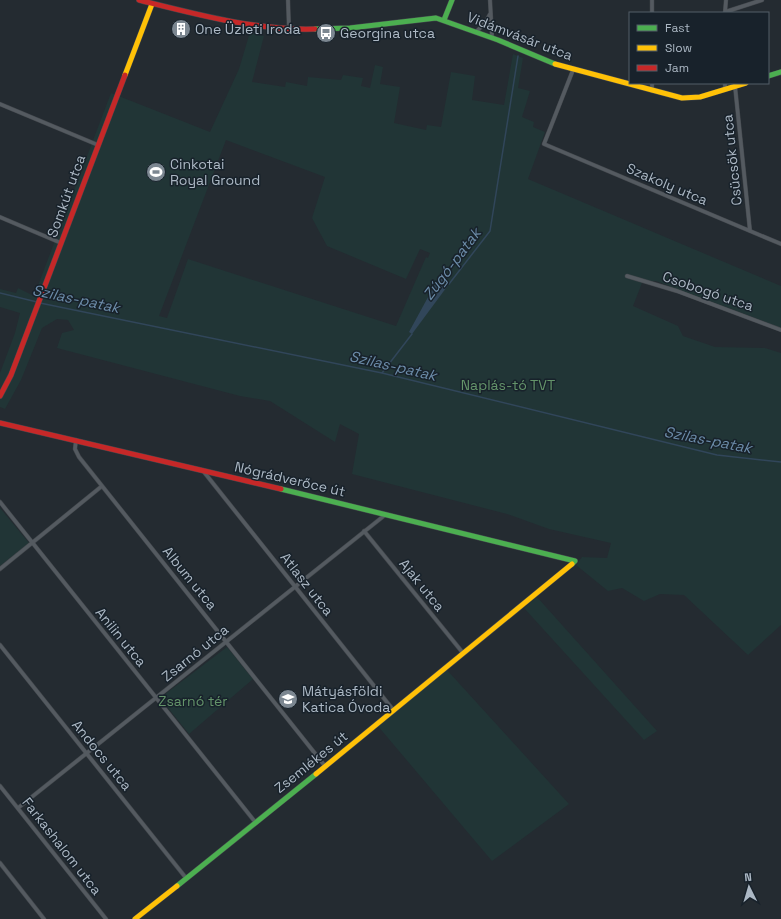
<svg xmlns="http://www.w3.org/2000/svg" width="781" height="919" viewBox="0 0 781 919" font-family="'Space Grotesk',sans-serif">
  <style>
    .green { fill: #213536; fill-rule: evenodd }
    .water { fill: #31465a }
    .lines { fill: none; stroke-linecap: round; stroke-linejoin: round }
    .stream { stroke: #31465a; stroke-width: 1.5 }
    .street-casing { stroke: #42474c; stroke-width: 4.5 }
    .fast-casing { stroke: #42474c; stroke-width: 6 }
    .slow-casing { stroke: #42474c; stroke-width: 6 }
    .jam-casing { stroke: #42474c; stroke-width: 6 }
    .street { stroke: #545a60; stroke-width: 3.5 }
    .fast { stroke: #4caf50; stroke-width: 5 }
    .slow { stroke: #ffc107; stroke-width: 5 }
    .jam { stroke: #c62828; stroke-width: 5 }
    .labels { text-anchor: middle; stroke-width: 3; stroke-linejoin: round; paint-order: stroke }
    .poi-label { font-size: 14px; fill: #acb8c4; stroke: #18222b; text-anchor: start }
    .street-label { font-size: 14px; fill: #acb8c4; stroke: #18222b }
    .park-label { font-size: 14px; fill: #64946a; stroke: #18222b }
    .water-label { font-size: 15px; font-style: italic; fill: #6c8ca9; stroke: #18222b }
  </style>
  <rect width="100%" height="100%" fill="#242b31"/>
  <path class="green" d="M250,32L264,36L252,82L285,87L286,82L307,86L308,77L341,80L343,75L363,78L361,86L370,88L375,65L383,67L380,84L400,87L394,123L426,130L427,125L441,127L451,72L475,76L472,100L504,105L513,54L523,58L518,88L530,91L522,117L534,122L533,127L545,132L528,179L781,286V328L656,281L642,283L633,306L678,326L683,336L715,347L765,348L781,353V625L748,655L684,595L660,594L644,601L622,588L608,591L576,565L582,557L607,558L611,543L549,529L507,514L352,474L359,434L340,424L335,442L270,401L240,396L57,348L62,333L74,330L68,320L57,319L42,328L21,380L5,409L0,407V373L15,333L20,313L0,307V289L16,293L18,288L34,296L111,93L210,132L239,69ZM226,140L325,177L312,218L327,246L406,279L420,249L430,253L428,258L426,257L396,326L188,259L167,318L159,316Z
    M0,508L29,543L0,566Z
    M537,597L657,731L644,740L524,608Z
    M227,647L253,679L189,734L160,698Z
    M447,670L569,804L492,861L377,725Z"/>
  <path class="water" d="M439,277L449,284L412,334L409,332Z"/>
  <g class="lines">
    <path class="stream" d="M449,284L490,231L518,56
      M0,293L37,302
      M40,303L382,373L717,455L781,462
      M382,373L412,334"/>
    <g class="street-casing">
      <path id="street" d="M288,0L289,29
        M490,0L492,37
        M725,12L762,0
        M652,13V0
        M725,13L726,0
        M476,32L485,23L490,14
        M573,70L544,144L781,244
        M652,83V91
        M735,86L750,231
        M725,90V83
        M0,104L98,145
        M0,217L61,243
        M627,276L677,291L781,330
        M76,440L75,449L79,457L325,766
        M204,472L394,711
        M0,502L256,823
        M364,531L463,653
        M0,569L102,486
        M0,645L186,878
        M0,786L106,919
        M18,808L385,515
        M0,863L44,919"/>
    </g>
    <g class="fast-casing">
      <path id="fast" d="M444,20L452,0
        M315,29L350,28L436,18L498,40L555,64
        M768,76L781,72
        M281,489L575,561L572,564
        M177,886L316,774"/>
    </g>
    <g class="slow-casing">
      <path id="slow" d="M555,64L682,98L700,97L746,83
        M125,75L152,4
        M316,774L572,564
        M135,919L177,886"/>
    </g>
    <g class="jam-casing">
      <path id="jam" d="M139,0C195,14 258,31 315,29
        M0,396L11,375L125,75
        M0,423L281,489"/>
    </g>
    <use href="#street" class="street"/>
    <use href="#fast" class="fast"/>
    <use href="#slow" class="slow"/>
    <use href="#jam" class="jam"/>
  </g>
  <defs>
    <g id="building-disc" transform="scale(1)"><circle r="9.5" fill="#7c8791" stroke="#18222b"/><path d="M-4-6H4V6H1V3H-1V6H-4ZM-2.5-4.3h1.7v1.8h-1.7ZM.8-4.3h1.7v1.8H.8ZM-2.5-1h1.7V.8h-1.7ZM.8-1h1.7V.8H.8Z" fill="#fff"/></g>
    <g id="bus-disc" transform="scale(1)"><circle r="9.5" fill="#7c8791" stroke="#18222b"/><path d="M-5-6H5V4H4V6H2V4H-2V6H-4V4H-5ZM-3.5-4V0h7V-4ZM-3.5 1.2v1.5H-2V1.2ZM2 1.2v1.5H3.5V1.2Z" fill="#fff"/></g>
    <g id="stadium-disc" transform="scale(1)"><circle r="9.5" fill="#7c8791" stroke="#18222b"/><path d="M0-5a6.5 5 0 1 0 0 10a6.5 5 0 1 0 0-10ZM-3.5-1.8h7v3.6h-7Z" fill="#fff"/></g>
    <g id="school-disc" transform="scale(1)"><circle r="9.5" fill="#7c8791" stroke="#18222b"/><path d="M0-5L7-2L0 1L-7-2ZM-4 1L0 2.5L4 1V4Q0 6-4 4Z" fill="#fff"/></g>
  </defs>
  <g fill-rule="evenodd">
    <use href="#building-disc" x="181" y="29"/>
    <use href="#bus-disc" x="326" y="33"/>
    <use href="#stadium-disc" x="156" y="172"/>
    <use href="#school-disc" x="288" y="699"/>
  </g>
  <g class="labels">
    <g class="poi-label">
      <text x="195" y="34">One Üzleti Iroda</text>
      <text x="340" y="38">Georgina utca</text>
      <text x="170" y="169">Cinkotai<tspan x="170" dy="16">Royal Ground</tspan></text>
      <text x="302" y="696">Mátyásföldi<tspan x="302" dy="16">Katica Óvoda</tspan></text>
    </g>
    <g class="street-label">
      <text transform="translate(520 36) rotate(21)" y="5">Vidámvásár utca</text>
      <text transform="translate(732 160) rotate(-96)" y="5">Csücsök utca</text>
      <text transform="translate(667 184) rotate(23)" y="5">Szakoly utca</text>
      <text transform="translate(66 196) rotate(-70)" y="5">Somkút utca</text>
      <text transform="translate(708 291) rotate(19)" y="5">Csobogó utca</text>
      <text transform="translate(290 479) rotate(13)" y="5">Nógrádverőce út</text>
      <text transform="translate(190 578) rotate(51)" y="5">Album utca</text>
      <text transform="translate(307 584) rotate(52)" y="5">Atlasz utca</text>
      <text transform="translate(422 585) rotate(51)" y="5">Ajak utca</text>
      <text transform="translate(121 637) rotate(51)" y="5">Anilin utca</text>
      <text transform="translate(195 653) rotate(-39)" y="5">Zsarnó utca</text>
      <text transform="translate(102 755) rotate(51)" y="5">Andocs utca</text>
      <text transform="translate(311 762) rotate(-39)" y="5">Zsemlékes út</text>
      <text transform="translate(62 846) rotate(52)" y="5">Farkashalom utca</text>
    </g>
    <g class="park-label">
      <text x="508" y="390">Naplás-tó TVT</text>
      <text x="193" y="706">Zsarnó tér</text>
    </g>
    <g class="water-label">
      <text transform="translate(452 264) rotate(-53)" y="5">Zúgó-patak</text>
      <text transform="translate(76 299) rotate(12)" y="5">Szilas-patak</text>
      <text transform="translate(393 366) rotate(13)" y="5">Szilas-patak</text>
      <text transform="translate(708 440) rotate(11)" y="5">Szilas-patak</text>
    </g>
  </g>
  <rect x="629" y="12" width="140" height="72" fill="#18222b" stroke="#535e68"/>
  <rect x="637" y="25" width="20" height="6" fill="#4caf50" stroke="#535e68"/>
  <text x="665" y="32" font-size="12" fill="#acb8c4">Fast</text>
  <rect x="637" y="45" width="20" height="6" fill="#ffc107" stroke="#535e68"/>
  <text x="665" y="52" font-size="12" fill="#acb8c4">Slow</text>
  <rect x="637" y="65" width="20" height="6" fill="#c62828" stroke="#535e68"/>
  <text x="665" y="72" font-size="12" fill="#acb8c4">Jam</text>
  <g transform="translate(749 887) rotate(355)" stroke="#18222b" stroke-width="3" paint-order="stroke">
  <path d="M0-3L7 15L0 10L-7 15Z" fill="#acb8c4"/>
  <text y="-6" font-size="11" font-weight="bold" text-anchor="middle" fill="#acb8c4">N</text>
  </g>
</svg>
